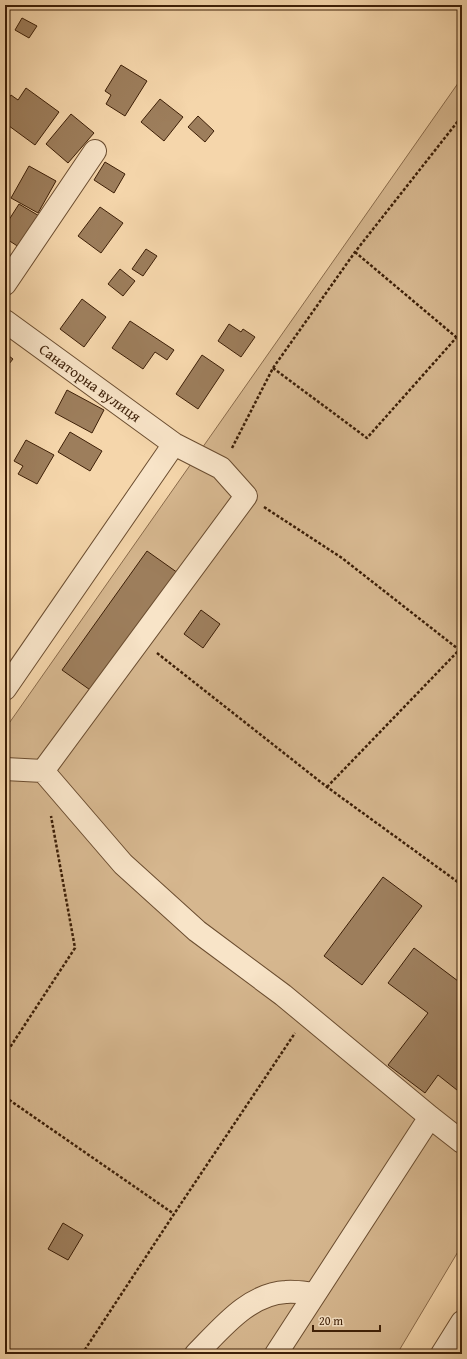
<svg xmlns="http://www.w3.org/2000/svg" width="467" height="1359" viewBox="0 0 467 1359" font-family="'Gentium Book Plus',serif">
  <style>
    .green { fill: #d6b78f; stroke: #8a6b4b }
    .building { fill: #9d7e5c; stroke: #3d1f07 }
    .lines { fill: none; stroke-linecap: round; stroke-linejoin: round }
    .minor-casing { stroke: #6b4d30; stroke-width: 24 }
    .path { stroke: #3d1f07; stroke-width: 2.5; stroke-dasharray: 3 2; stroke-linecap: butt }
    .minor { stroke: #f8e4c8; stroke-width: 22 }
    .labels { text-anchor: middle; stroke-width: 4; stroke-linejoin: round; paint-order: stroke }
    .street-label { font-size: 15px; fill: #3d1f07; stroke: #f8e4c8 }
  </style>
  <rect width="100%" height="100%" fill="#f5d6ab"/>
  <filter id="stains"><feTurbulence type="fractalNoise" baseFrequency=".005" numOctaves="4"/><feColorMatrix values="0 0 0 0 .2 0 0 0 0 .09 0 0 0 0 .02 0 0 0 .5 -.17"/></filter>
  <radialGradient id="worn" r=".72"><stop offset=".6" stop-color="#630" stop-opacity="0"/><stop offset="1" stop-color="#630" stop-opacity=".3"/></radialGradient>
  <path class="green" d="M461,79L462,1245L397,1354H100L97,1352L95,1354H5V729Z"/>
  <path class="building" d="M22,18L37,26L29,38L15,30Z
    M121,65L147,81L125,116L106,104L111,95L105,91Z
    M26,88L59,112L35,145L5,123V103L11,95L18,100Z
    M160,99L183,117L164,141L141,122Z
    M71,114L94,133L68,163L46,144Z
    M198,116L214,131L205,142L188,127Z
    M105,162L125,174L114,193L94,180Z
    M29,166L56,181L38,213L11,198Z
    M19,204L41,217L22,249L5,238V226Z
    M100,207L123,223L101,253L78,236Z
    M146,249L157,256L143,276L132,269Z
    M5,250L10,254L5,261Z
    M120,269L135,281L123,296L108,284Z
    M82,299L106,317L84,347L60,329Z
    M130,321L174,350L167,360L155,352L143,369L112,348Z
    M229,324L241,332L243,329L255,337L241,357L218,341Z
    M5,353L13,359L5,369Z
    M202,355L224,370L198,409L176,394Z
    M67,390L104,410L92,433L55,413Z
    M70,432L102,451L90,471L58,452Z
    M26,440L54,455L37,484L18,474L23,466L14,461Z
    M147,551L178,573L93,692L62,670Z
    M201,610L220,624L203,648L184,634Z
    M383,877L422,906L362,985L324,956Z
    M414,948L462,984V1094L438,1075L425,1093L388,1065L428,1013L388,983Z
    M63,1223L83,1235L68,1260L48,1249Z"/>
  <g class="lines">
    <g class="minor-casing">
      <path id="minor" d="M5,284L95,151
        M5,321L174,444L221,468L246,496L43,771L5,769
        M5,689L174,444
        M43,771L123,864L197,931L283,995L430,1117L462,1142
        M196,1354C221,1329 248,1294 286,1292C295,1291 305,1293 314,1294
        M276,1354L430,1117
        M442,1354L462,1322"/>
    </g>
    <path class="path" d="M355,252L462,342
      M273,368L367,438L456,338
      M232,448L273,368L355,252L462,116
      M264,507L342,558L462,652
      M157,653L327,787L462,885
      M327,787L462,647
      M5,1055L75,948L51,816
      M5,1097L174,1214
      M82,1354L174,1214L295,1033"/>
    <use href="#minor" class="minor"/>
  </g>
  <g class="labels">
    <g class="street-label">
      <text transform="translate(90 383) rotate(36)" y="5">Санаторна вулиця</text>
    </g>
  </g>
  <rect width="467" height="1359" fill="none" stroke="#f5d6ab" stroke-width="20"/>
  <rect x="6" y="6" width="455" height="1347" fill="none" stroke="#3d1f07" stroke-width="2"/>
  <rect x="10" y="10" width="447" height="1339" fill="none" stroke="#3d1f07"/>
  <path d="M313 1325v6h67v-6" fill="none" stroke="#3d1f07" stroke-width="2"/>
  <text x="319" y="1325" font-size="12" fill="#3d1f07" stroke="#f8e4c8" stroke-width="3" paint-order="stroke">20 m</text>
  <rect width="100%" height="100%" filter="url(#stains)"/>
  <rect width="100%" height="100%" fill="url(#worn)"/>
</svg>
